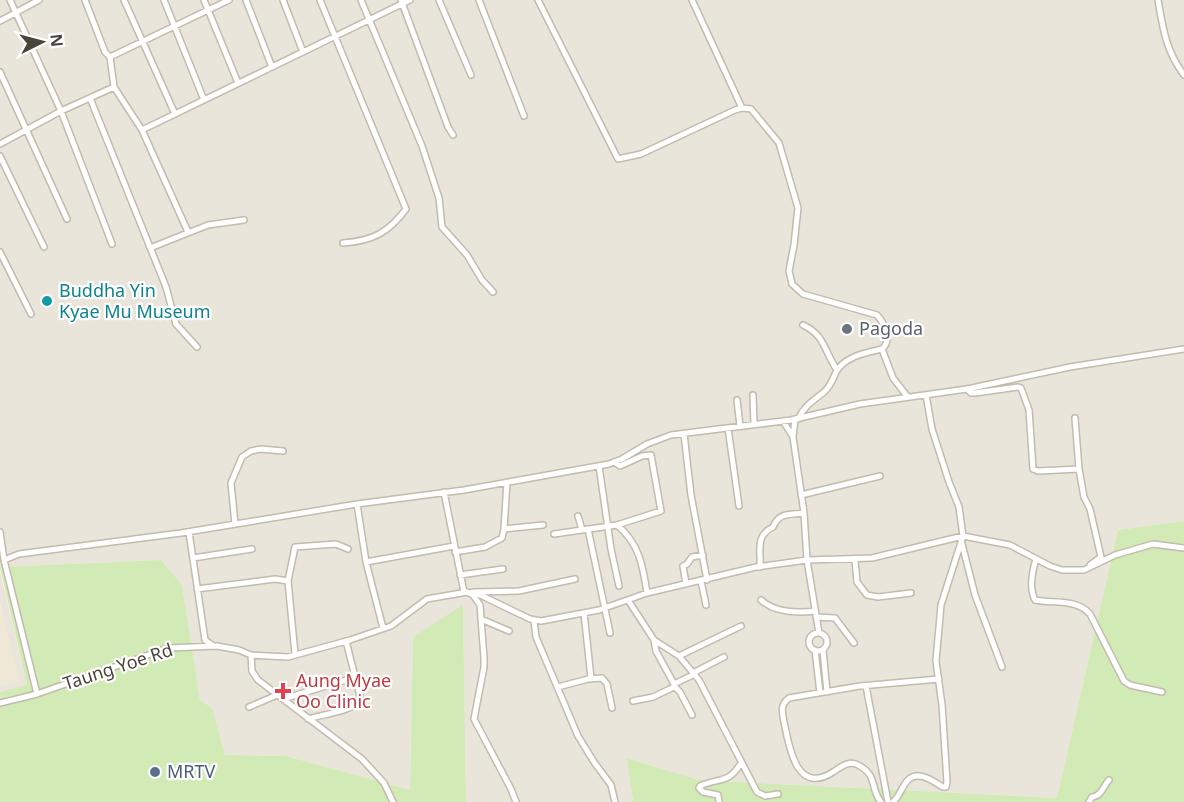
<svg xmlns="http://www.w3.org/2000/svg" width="1184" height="802" viewBox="0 0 1184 802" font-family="'Noto Sans',sans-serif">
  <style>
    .residential { fill: #eae5da }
    .education { fill: #efe8d6 }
    .green { fill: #d2eab5 }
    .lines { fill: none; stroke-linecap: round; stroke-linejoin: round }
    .minor-casing { stroke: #c2bbae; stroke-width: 8 }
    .minor { stroke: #fff; stroke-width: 5 }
    .culture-dot { fill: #0f9aa8; stroke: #fff; stroke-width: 2 }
    .worship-dot { fill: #6b7280; stroke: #fff; stroke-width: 2 }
    .health-dot { fill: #e0444e; stroke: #fff; stroke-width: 2 }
    .service-dot { fill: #5c6f8a; stroke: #fff; stroke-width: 2 }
    .labels { text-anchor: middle; stroke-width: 4.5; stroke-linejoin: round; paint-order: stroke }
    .culture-label { font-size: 18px; fill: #0d838f; stroke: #fff; text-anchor: start }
    .worship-label { font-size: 18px; fill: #5b616d; stroke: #fff; text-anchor: start }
    .street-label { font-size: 18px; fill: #4b4439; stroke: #fff }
    .health-label { font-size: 18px; fill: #be3a42; stroke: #fff; text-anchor: start }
    .service-label { font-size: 18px; fill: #4e5e75; stroke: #fff; text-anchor: start }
  </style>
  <rect width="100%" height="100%" fill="#f6f3ec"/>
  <path class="residential" d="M0,0H1184V521L1118,530L1057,798L699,780L628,758L633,802H466L463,606L413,637L410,790L286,756L225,755L212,708L200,700L182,585L161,560L0,567Z
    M0,571L27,686L0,692Z"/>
  <path class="education" d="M0,600L19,682L0,686Z"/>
  <path class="green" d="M1184,521V802H633L627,758L699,780L1057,798L1118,530Z
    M161,560L182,585L200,700L212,708L225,755L286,756L410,790L413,637L463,605L466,802H0V692L27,685L0,567Z"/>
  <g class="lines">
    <g class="minor-casing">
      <path id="minor" d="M10,0L61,111L112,244
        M85,0L105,52L110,57L114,87L142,130L188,232
        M124,0L175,114
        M164,0L204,100
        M204,0L238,83
        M246,0L272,67
        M283,0L303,52
        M320,0L406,209C389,232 373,241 343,243
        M361,0L422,146L439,198L442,227L467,255L482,280L493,292
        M401,0L448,127L453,135
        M439,0L471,75
        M479,0L524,116
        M538,0L618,159L641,154L735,110L742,108L751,109L779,143L798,208L794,245L789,271L792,284L803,294L877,315C885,324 892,341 882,349L893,378L907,396
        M692,0L742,108
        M1158,0C1163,29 1166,51 1184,75
        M0,21L39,0
        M110,57L229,0
        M0,72L67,219
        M90,98L166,287L176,324L197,347
        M142,130L410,0
        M0,144L61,111L114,87
        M0,156L44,247
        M150,248L208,225L244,220
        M0,252L31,314
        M803,325C825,335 824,351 837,370
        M967,389L971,393H975L1018,387L1021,388L1029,410L1033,469L1038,471L1079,469L1084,497L1090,509L1101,557L1090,565
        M753,395L754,425
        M737,400L740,426
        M1075,418L1079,469
        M795,419L793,437L804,513L807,560L819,633
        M798,419C805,405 813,401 824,392C830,387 833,379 836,372C845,356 866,353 882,349
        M783,421L793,437
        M728,428L739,506
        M684,434L691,495L707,580
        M599,466L611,549L619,586
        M444,492L464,592
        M801,495L880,476
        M357,504L366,562L383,628
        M578,516L582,530
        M235,524L231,483L242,457L251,451L261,449L283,451
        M617,525C639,543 643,566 647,593
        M504,529L543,525
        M588,529L610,633
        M0,532L4,560L37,694
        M189,532L205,640L212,645
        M554,534L617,525L661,511L651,455L642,456L620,466L614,462
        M961,540L975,595L1002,667
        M455,552L485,547L502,538L504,529L507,482
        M193,558L252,549
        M1036,559C1032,572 1029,588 1035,600C1053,604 1076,598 1090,614L1124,681L1130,685L1162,692
        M4,560L19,554L181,533L357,504L464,490L609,464L622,459L647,444L671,435L791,420L860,404L967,389L1070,367L1184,349
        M855,560L857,582L867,595L878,597L911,593
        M366,562L454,546
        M760,567C761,549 755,536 773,527C779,512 790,515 804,513
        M460,575L503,569
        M701,581L706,605
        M686,584L683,566L687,564L692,557L703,555
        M197,589L275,579L288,581
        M475,592L519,591L575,579
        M470,593L474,592L530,619L541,621L599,610L647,593L756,567L807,560L872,558L963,536L1010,545L1050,566L1062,570H1084L1115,555L1153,544L1184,548
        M628,600L654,640L679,656L699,680L757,792L765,796L778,794
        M761,600C775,613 797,613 815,611
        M584,613L591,678
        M816,617L835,618L854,643
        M481,619L509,631
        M534,621L536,637L578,736L594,762L611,785L615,802
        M809 642a9 9 0 1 1 18 0a9 9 0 1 1-18 0Z
        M815,650L820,693
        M823,650L827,692
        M295,654L288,581L295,547L336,544L348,549
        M251,655L252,671L258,680L362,759L384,783L393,802
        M679,656L741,626
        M693,673L724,657
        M674,684L695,674
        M674,686L680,692L692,715
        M866,686L888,802
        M558,687L588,679L602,678L607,684L612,708
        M283,699L356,677
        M633,701L653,697L674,687V684L656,651L654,640
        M0,703L37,694L168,648L217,646L239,650L251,655L288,657L350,640L391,626L427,599L467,592L473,595L480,605L484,658V667L474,719L511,789L516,802
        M249,707L277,695
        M308,719C324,714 350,712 361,700L346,641
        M719,802L718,795L703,792L699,788L700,786C719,777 728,785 741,763
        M881,802C870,789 878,775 858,765C848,760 841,767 833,772C796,796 789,746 784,722C782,712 780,705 789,698L860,686L939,679
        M893,802C900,796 901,788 907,781C917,769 933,781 943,787H946L947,782L942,705L936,661L941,605L963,536L959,507L949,482L932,429L926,395
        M1089,802L1092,797C1102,796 1103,786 1109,780"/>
    </g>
    <use href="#minor" class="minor"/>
  </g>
  <circle class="culture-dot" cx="47" cy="301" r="6"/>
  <circle class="worship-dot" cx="847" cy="329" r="6"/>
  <path class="health-dot" d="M280 682h6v6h6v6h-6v6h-6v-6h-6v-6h6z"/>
  <circle class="service-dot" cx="155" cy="772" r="6"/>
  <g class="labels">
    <g class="culture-label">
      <text x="59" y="297">Buddha Yin<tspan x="59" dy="21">Kyae Mu Museum</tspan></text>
    </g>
    <g class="worship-label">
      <text x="859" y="335">Pagoda</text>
    </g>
    <g class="street-label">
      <text transform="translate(118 667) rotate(-18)" y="6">Taung Yoe Rd</text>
    </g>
    <g class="health-label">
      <text x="296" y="687">Aung Myae<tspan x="296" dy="21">Oo Clinic</tspan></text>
    </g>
    <g class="service-label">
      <text x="167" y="778">MRTV</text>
    </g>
  </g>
  <g transform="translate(42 42) rotate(84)" stroke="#ffffff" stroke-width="4.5" paint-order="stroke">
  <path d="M0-4.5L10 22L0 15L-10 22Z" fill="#4b4439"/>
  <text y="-9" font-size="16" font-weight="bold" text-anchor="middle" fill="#4b4439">N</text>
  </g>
</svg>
